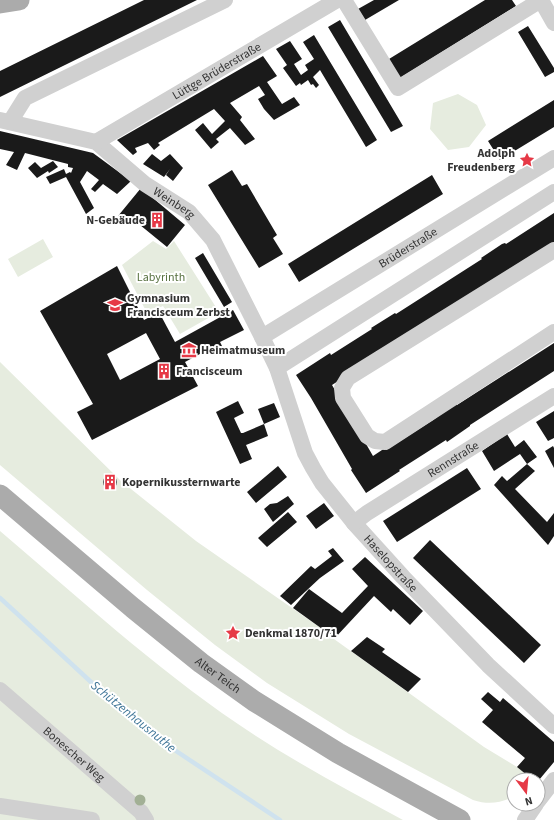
<svg xmlns="http://www.w3.org/2000/svg" width="554" height="820" viewBox="0 0 554 820" font-family="'Source Sans 3',sans-serif">
  <style>
    .green { fill: #e6ecdf }
    .lines { fill: none; stroke-linecap: round; stroke-linejoin: round }
    .stream { stroke: #cfe2ee; stroke-width: 4.5 }
    .building { fill: #1a1a1a; fill-rule: evenodd }
    .minor { stroke: #d0d0d0; stroke-width: 16 }
    .major { stroke: #ababab; stroke-width: 21 }
    .tree { fill: #a2b095 }
    .labels { text-anchor: middle; stroke-width: 4; stroke-linejoin: round; paint-order: stroke }
    .street-label { font-size: 12px; fill: #333; stroke: #fff }
    .poi-label { font-size: 12px; font-weight: bold; fill: #333; stroke: #fff; text-anchor: start }
    .park-label { font-size: 12px; fill: #56703f; stroke: #fff }
    .water-label { font-size: 13px; font-style: italic; fill: #3f7597; stroke: #fff }
  </style>
  <rect width="100%" height="100%" fill="#fff"/>
  <path class="green" d="M458,94L477,105L486,125L469,147L448,150L430,129L433,103Z
    M43,239L53,257L18,277L8,259Z
    M153,241L166,249L174,241L219,312L180,334L163,306L147,313L122,265Z
    M0,362L121,481L196,541L325,631L334,639L484,747L517,767L533,780H514V797C499,803 489,805 473,800L349,734L267,683L215,645L147,590L0,465Z
    M0,531C78,597 154,667 238,724C291,760 347,790 403,820H0Z"/>
  <g class="lines">
    <path class="stream" d="M0,598L104,694L158,739L280,820"/>
  </g>
  <path class="building" d="M144,0H197L0,97V71Z
    M374,0H399L365,20L358,9Z
    M485,0H512L516,6L400,78L389,59Z
    M340,20L403,126L391,132L328,27Z
    M528,26L554,68V72L545,77L518,32Z
    M314,35L377,140L366,147L320,70L313,77L319,85L316,88L313,84L311,85L308,80L301,85L300,83L296,86L283,68L287,65L276,49L290,41L302,59L294,64L301,75L308,70L305,65L314,59L303,42Z
    M263,56L277,76L267,82L282,104L294,97L300,105L274,120L264,109L258,99L265,95L259,86L230,103L242,117L240,120L255,139L245,145L230,128L216,139L219,142L211,149L195,130L203,123L212,134L225,121L214,109L158,143L160,145L154,150L148,143L135,148L137,152L133,155L117,140Z
    M554,100V127L500,160L488,141Z
    M0,131L93,153L131,181L117,194L103,184L95,192L91,189L99,180L87,171L80,182L94,208L86,214L66,177L50,184L46,177L64,169L66,174L70,172L71,173L73,168L68,167V164L25,153L17,170L6,165L14,152L0,149Z
    M152,154L161,161L170,154L183,168L173,181L166,175L170,169L164,177L143,164Z
    M53,161L58,167L49,173L48,171L37,178L28,168L35,162L41,168Z
    M232,170L242,186L247,184L277,235L273,238L283,254L259,268L208,185Z
    M432,175L443,194L299,282L288,264Z
    M141,188L185,225L167,247L129,216L124,221L118,216Z
    M554,213V242L332,385L373,456L385,448L386,450L433,420L456,403L457,405L554,343V371L470,425V426L447,442L446,440L399,470L400,471L366,493L351,470L352,469L311,398L296,375L330,353L331,355L372,329L371,328L395,313L396,314L482,259L481,258L502,244L505,243L506,244Z
    M203,253L232,302L224,307L195,258Z
    M117,266L144,320L159,312L175,342L233,310L244,330L220,342L222,346L221,350L217,352L213,351L211,348L185,362L198,386L92,440L77,412L93,404L40,311ZM146,333L160,359L120,380L107,354Z
    M238,401L244,413L234,418L241,433H243L264,424L268,436L246,445L252,459L240,464L216,412Z
    M274,403L280,417L264,424L258,409Z
    M554,411V438L548,441L536,422Z
    M507,434L515,447L524,440L537,457L527,464L520,454L494,471L482,451Z
    M553,446L554,448V468L545,451Z
    M527,464L535,471L515,489L547,522L554,513V536L548,545L494,485L502,476L507,481Z
    M278,466L287,477L256,503L247,492Z
    M467,468L481,489L397,542L383,521Z
    M103 482a7 7 0 1 1 14 0a7 7 0 1 1-14 0Z
    M288,496L294,504L273,522L264,509L270,504L277,503Z
    M324,503L334,516L316,529L306,516Z
    M288,512L297,522L267,547L258,538Z
    M430,540L541,645L524,663L413,558Z
    M333,548L344,561L320,578L291,605L280,596L311,566L315,569L332,556L328,551Z
    M365,557L423,611L410,625L393,609L391,612L374,596L334,639L325,631L293,608L309,589L342,613L368,586L352,569Z
    M367,637L385,649L382,652L421,679L408,692L351,651Z
    M488,692L500,702L503,698L554,742V762L539,780H533L517,767L525,758L482,722L493,710L481,699Z"/>
  <g class="lines">
    <g class="minor">
      <path d="M344,0L398,88L541,0L554,23"/>
      <path id="s1" d="M0,120L96,142L145,184L189,212L213,240L262,337L277,368L305,453L313,468L322,483L354,523L403,577L488,665L554,726"/>
      <path d="M10,122L25,98L225,0"/>
      <path id="s2" d="M96,142L337,0"/>
      <path d="M554,250L348,378L342,388L343,398L367,436L375,441L385,442L554,332"/>
      <path id="s3" d="M262,337L554,158"/>
      <path d="M277,368L554,192"/>
      <path id="s4" d="M354,523L367,513L554,396"/>
      <path id="s5" d="M0,690L141,812L146,820"/>
      <path d="M538,801L554,780"/>
      <path d="M0,806L92,820"/>
      <path d="M525,820L536,804"/>
    </g>
    <g class="major">
      <path d="M0,3L19,0"/>
      <path id="s6" d="M0,495L133,608L201,663L254,701L338,753L460,820"/>
    </g>
  </g>
  <circle class="tree" cx="140" cy="800" r="5.5"/>
  <defs>
    <g id="sight-bare" transform="scale(1.2)"><path d="M0-6L1.8-2.2L6-1.7L2.9 1.2L3.7 5.4L0 3.3L-3.7 5.4L-2.9 1.2L-6-1.7L-1.8-2.2Z" fill="#e63946" stroke="#fff" stroke-width="2.5" paint-order="stroke"/></g>
    <g id="building-bare" transform="scale(1.2)"><path d="M-4-6H4V6H1V3H-1V6H-4ZM-2.5-4.3h1.7v1.8h-1.7ZM.8-4.3h1.7v1.8H.8ZM-2.5-1h1.7V.8h-1.7ZM.8-1h1.7V.8H.8Z" fill="#e63946" stroke="#fff" stroke-width="2.5" paint-order="stroke"/></g>
    <g id="school-bare" transform="scale(1.2)"><path d="M0-5L7-2L0 1L-7-2ZM-4 1L0 2.5L4 1V4Q0 6-4 4Z" fill="#e63946" stroke="#fff" stroke-width="2.5" paint-order="stroke"/></g>
    <g id="museum-bare" transform="scale(1.2)"><path d="M0-6L6-3V-2H-6V-3ZM-5-1h2V3h-2ZM-1-1h2V3h-2ZM3-1h2V3H3ZM-6 4H6V6H-6Z" fill="#e63946" stroke="#fff" stroke-width="2.5" paint-order="stroke"/></g>
  </defs>
  <g fill-rule="evenodd">
    <use href="#sight-bare" x="527" y="160"/>
    <use href="#building-bare" x="157" y="220"/>
    <use href="#school-bare" x="115" y="305"/>
    <use href="#museum-bare" x="189" y="350"/>
    <use href="#building-bare" x="164" y="371"/>
    <use href="#building-bare" x="110" y="482"/>
    <use href="#sight-bare" x="233" y="633"/>
  </g>
  <g class="labels">
    <g class="street-label">
      <text dy="4" stroke="none"><textPath href="#s2" startOffset="140">Lüttge Brüderstraße</textPath></text>
      <text dy="4" stroke="none"><textPath href="#s1" startOffset="198">Weinberg</textPath></text>
      <text dy="4" stroke="none"><textPath href="#s3" startOffset="171">Brüderstraße</textPath></text>
      <text dy="4" stroke="none"><textPath href="#s4" startOffset="118">Rennstraße</textPath></text>
      <text dy="4" stroke="none"><textPath href="#s1" startOffset="625">Haselopstraße</textPath></text>
      <text dy="4" stroke="none"><textPath href="#s6" startOffset="283">Alter Teich</textPath></text>
      <text dy="4" stroke="none"><textPath href="#s5" startOffset="98">Bonescher Weg</textPath></text>
    </g>
    <g class="poi-label">
      <text x="515" y="157" text-anchor="end">Adolph<tspan x="515" dy="14">Freudenberg</tspan></text>
      <text x="145" y="224" text-anchor="end">N-Gebäude</text>
      <text x="127" y="302">Gymnasium<tspan x="127" dy="14">Francisceum Zerbst</tspan></text>
      <text x="201" y="354">Heimatmuseum</text>
      <text x="176" y="375">Francisceum</text>
      <text x="122" y="486">Kopernikussternwarte</text>
      <text x="245" y="637">Denkmal 1870/71</text>
    </g>
    <g class="park-label">
      <text x="161" y="281">Labyrinth</text>
    </g>
    <g class="water-label">
      <text transform="translate(134 716) rotate(39)" y="5">Schützenhausnuthe</text>
    </g>
  </g>
  <g transform="translate(526 792) rotate(164)"><circle r="19" fill="#ffffff" stroke="#adadad"/>
  <path d="M0-3L7 15L0 10L-7 15Z" fill="#e63946"/>
  <text y="-6" font-size="11" font-weight="bold" text-anchor="middle" fill="#333333">N</text>
  </g>
</svg>
